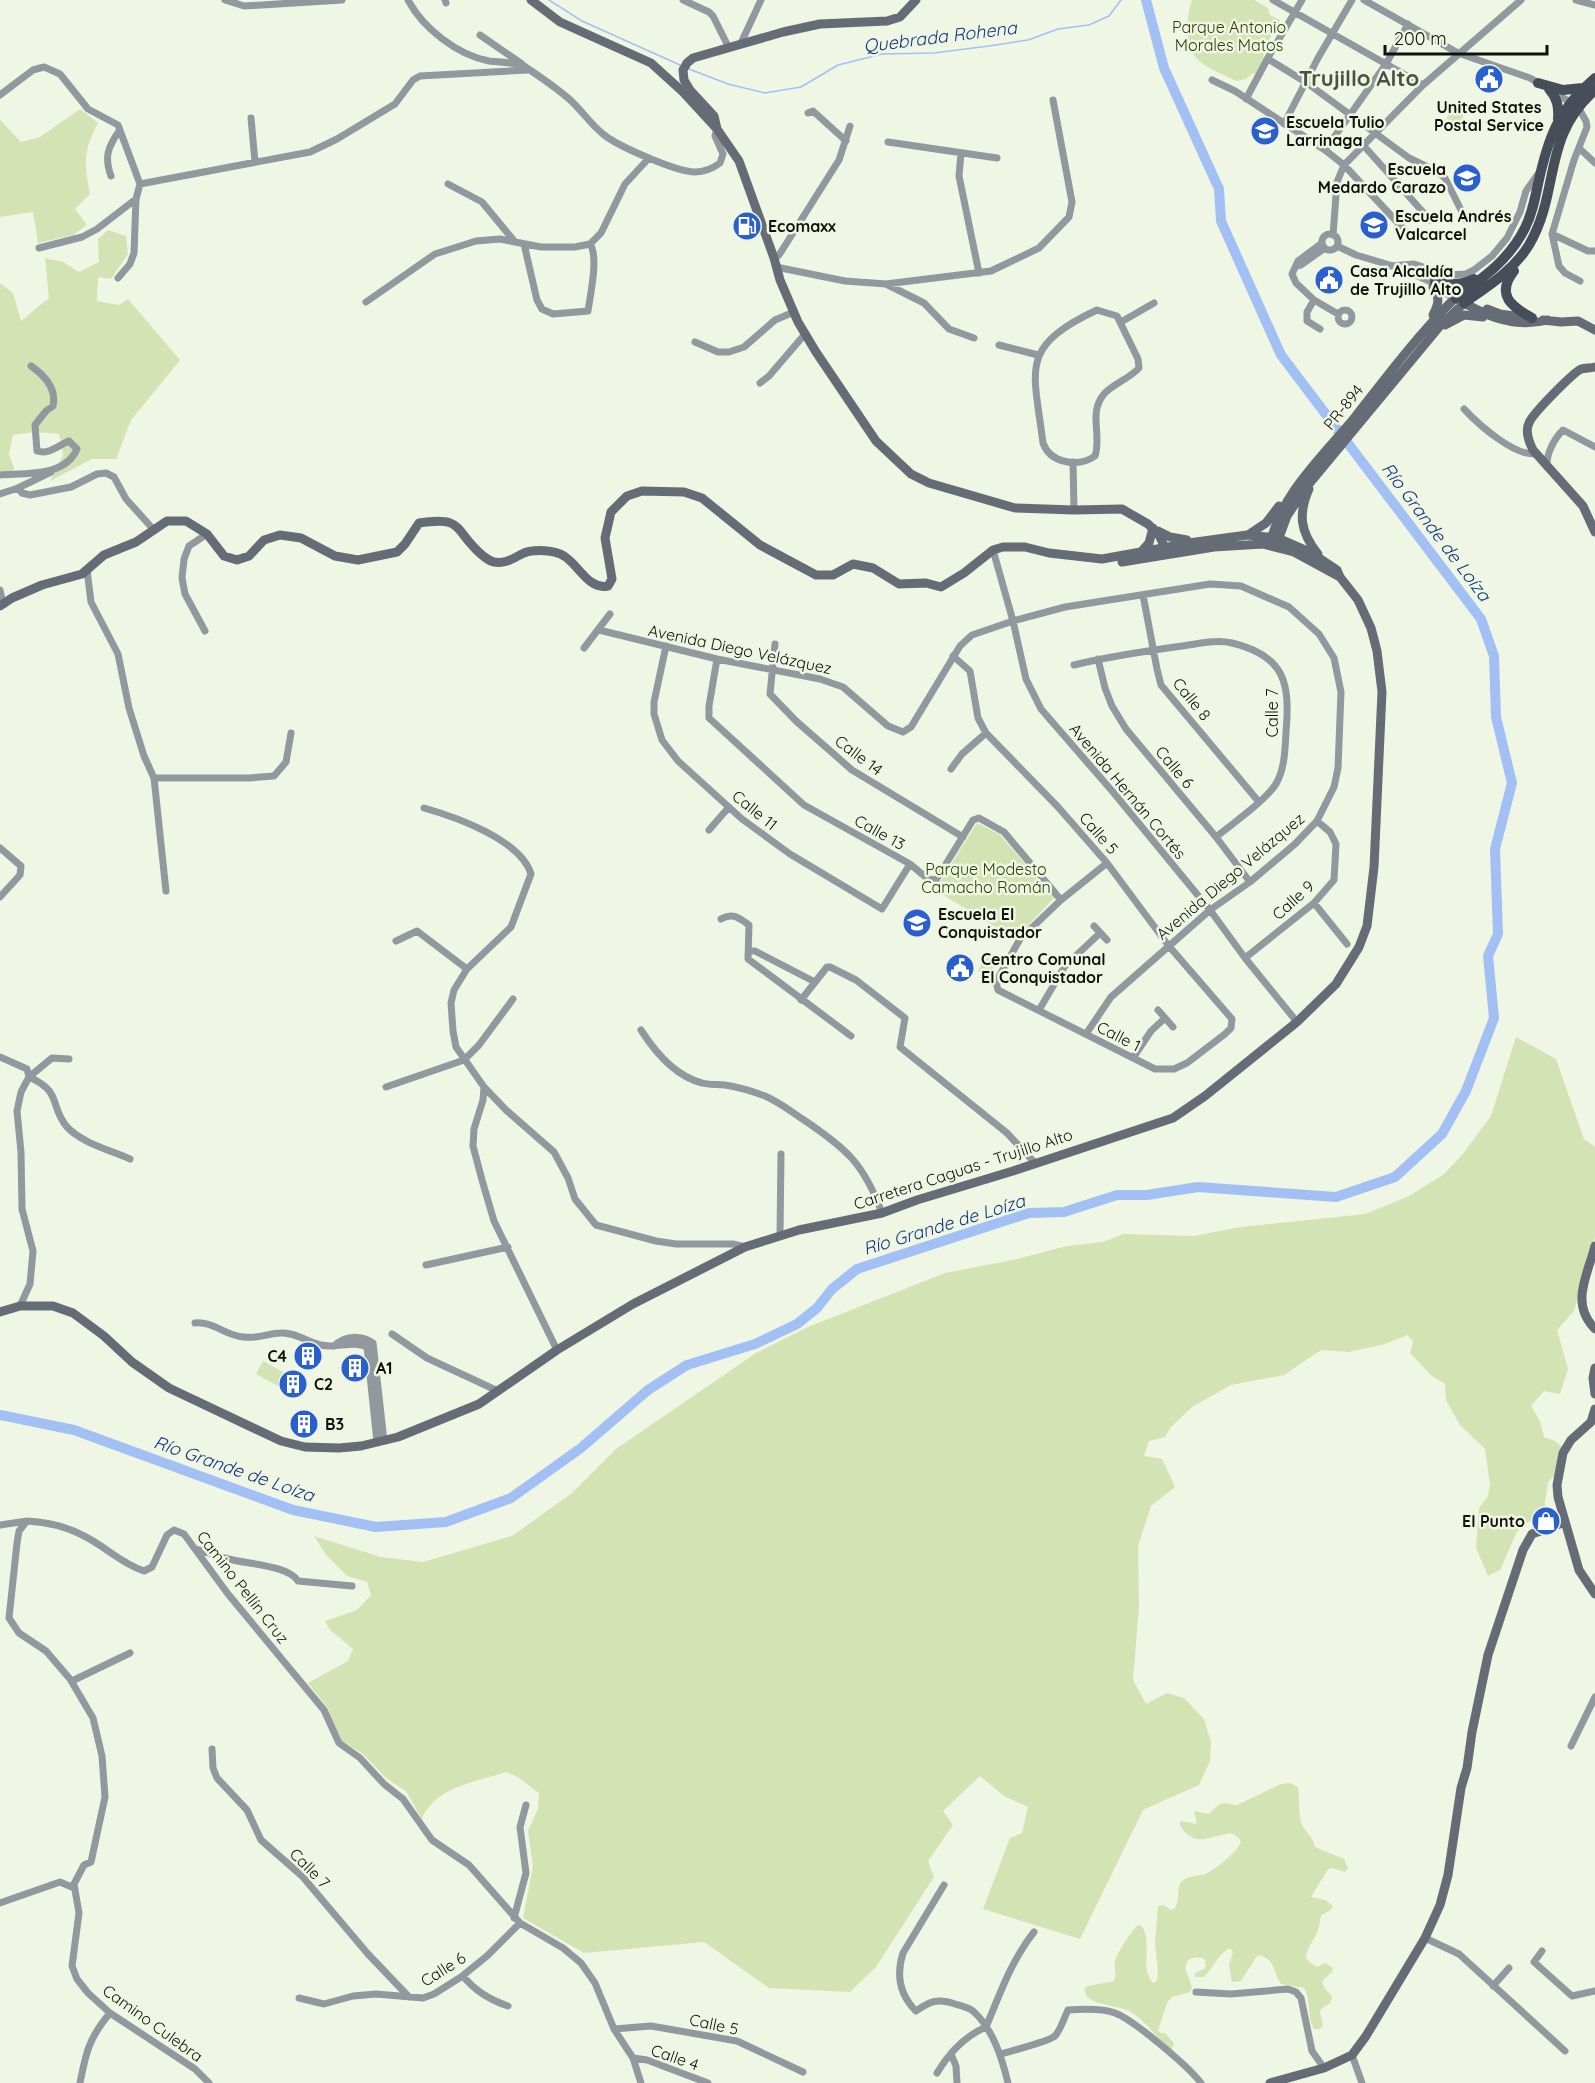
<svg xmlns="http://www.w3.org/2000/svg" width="1595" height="2083" viewBox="0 0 1595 2083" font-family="Quicksand,sans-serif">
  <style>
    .green { fill: #d3e3b3 }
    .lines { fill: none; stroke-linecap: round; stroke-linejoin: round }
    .stream { stroke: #a3c0f5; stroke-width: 1.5 }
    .river { stroke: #a3c0f5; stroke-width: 10 }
    .street { stroke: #93979e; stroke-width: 7 }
    .secondary { stroke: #666c76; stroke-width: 9 }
    .primary { stroke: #474d59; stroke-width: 10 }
    .labels { text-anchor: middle; stroke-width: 5; stroke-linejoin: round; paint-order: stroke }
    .park-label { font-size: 16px; fill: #2f3c02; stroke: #f0f6e4 }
    .poi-label { font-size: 16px; font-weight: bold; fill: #0f110b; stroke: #f0f6e4; text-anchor: start }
    .street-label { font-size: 16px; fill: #0f110b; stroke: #f0f6e4 }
    .water-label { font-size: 18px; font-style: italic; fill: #11357e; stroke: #f0f6e4 }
    .district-label { font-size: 22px; font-weight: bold; fill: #4b5041; stroke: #f0f6e4 }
  </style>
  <rect width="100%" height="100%" fill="#f0f6e4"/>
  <path class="green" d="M1192,0H1254L1268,8L1270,15L1280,20L1264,49L1265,53L1263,56L1265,60L1256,75L1253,73L1246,79L1236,81C1225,75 1208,69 1198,60C1184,46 1186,17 1192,0Z
    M1458,98L1469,105L1458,126L1446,119Z
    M80,109L98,123C83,151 84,164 90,194L75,209L87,225L73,235L38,243L33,212L0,217V120L21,142L40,137Z
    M108,230L126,236L128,254L111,279L98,277L97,301L119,305L128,299L180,360L131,420L116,459H92L50,481L63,455L59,434L35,432L13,435L9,454L14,468L12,474L0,477V283L13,293L21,321L49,298L45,258L63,262L79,272L99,262L98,239Z
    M977,823L999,834L1055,897L1015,939L935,890Z
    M988,952L998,958L988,977L978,971Z
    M1516,1037L1556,1059L1584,1139L1595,1147V1237L1574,1311L1557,1330L1568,1369L1560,1394L1544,1391L1531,1406L1540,1421L1544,1437L1555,1441L1563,1448L1556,1474L1548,1482L1544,1509L1517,1532L1500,1570L1488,1576L1476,1548L1479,1508L1488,1496L1490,1485L1485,1449L1460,1425L1446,1400L1445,1384L1433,1377L1410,1353L1413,1341L1407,1335L1385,1344L1349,1352L1321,1350L1284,1375L1231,1385L1192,1407L1170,1428L1165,1437L1149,1441L1144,1456L1162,1459L1175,1487L1151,1506L1138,1546L1139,1607L1133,1680L1146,1704L1167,1693L1184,1698L1204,1719L1211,1742L1210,1761L1199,1785L1143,1810L1080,1939L983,1909L1010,1838L1022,1833L1028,1807L1004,1796L980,1776L943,1811L953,1825L928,1861L934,1877L876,1967L850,1992L769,1988L704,1942L584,1953L523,1918L533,1866L528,1831L538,1809L539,1793L519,1778L507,1772C478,1781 434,1787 422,1819L406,1791L386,1778L363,1754L342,1741L327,1707L308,1683L348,1661L353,1649L330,1630L325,1621L357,1610L371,1595L367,1582L347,1576L327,1556L314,1536L381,1557L423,1562L512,1536L572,1493L616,1449L756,1353L808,1327L945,1273L1013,1260L1067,1246L1103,1242L1124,1234L1194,1236L1240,1227L1365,1214L1407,1197L1443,1175L1462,1155L1491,1116Z
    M263,1361L285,1373L278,1386L256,1374Z
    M1290,1783L1298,1787C1300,1799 1298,1810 1301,1822C1304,1832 1313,1835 1315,1847L1344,1859L1348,1868L1345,1872L1332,1868L1328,1869L1311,1897L1325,1900L1333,1906L1331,1910C1329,1911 1324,1913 1322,1915C1319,1919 1320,1925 1318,1930C1314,1941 1307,1946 1306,1958L1309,1962L1317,1967L1325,1963L1333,1968L1332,1972L1322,1981L1325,1989L1332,1996C1332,2003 1328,2005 1322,2008L1320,2012L1323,2025L1320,2029H1314C1306,2016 1312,2001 1304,1988L1281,1984C1272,1971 1277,1960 1258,1955L1255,1959L1241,1981L1232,1982L1229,1965L1233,1952L1230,1948C1219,1953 1213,1968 1204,1977H1195V1973L1204,1969L1206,1965L1205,1960C1200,1956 1194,1957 1188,1960L1185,1968L1192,1987L1190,1992L1172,1997L1168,2001L1158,2030L1161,2033H1165L1174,2043L1171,2051C1157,2039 1146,2020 1129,2011C1116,2005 1099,2006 1087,1997L1084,1989L1088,1986L1114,1981C1117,1974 1114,1969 1115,1962C1115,1956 1133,1928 1138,1925L1142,1926C1153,1946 1139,1968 1153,1983L1157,1981L1158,1971L1155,1944L1158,1906L1163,1905L1171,1910L1175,1908C1180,1900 1176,1887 1182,1881C1188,1876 1198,1876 1205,1874C1217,1869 1234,1854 1241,1843L1239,1838L1231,1833C1209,1836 1196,1849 1180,1826V1821L1197,1824L1194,1811L1209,1814L1218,1805L1223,1803L1237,1805L1281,1784Z"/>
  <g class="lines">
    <path class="stream" d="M549,0L582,21L680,65
      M689,69L728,84L765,93L801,87L838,65L882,54L934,53L989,46L1028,40L1058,29L1089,25L1109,16L1121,0"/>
    <path class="river" d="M0,1415L74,1430L293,1510L376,1527L446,1522L511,1498L581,1448L648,1390L687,1365L755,1344L797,1324L817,1308L832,1289L857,1269L1029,1213L1064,1212L1117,1195H1147L1198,1187L1336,1197L1395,1177L1442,1134L1466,1091L1494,1018L1488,956L1498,934L1495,849L1512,783L1496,717L1494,656L1481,619L1281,355L1221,221L1219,189L1164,68L1146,0"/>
    <path class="street" d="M225,0L244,6L342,0
      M408,0C423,28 457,55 489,61C497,62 519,63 524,66C539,76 555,87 568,98C581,109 590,124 603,134C617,146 677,172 695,172C705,172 712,169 720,163L723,154L715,136L717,129
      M445,0L446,3
      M683,0L709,12L713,16L728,46
      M1273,0L1423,85
      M1364,0L1458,53L1530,78L1540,84
      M1576,0L1595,5
      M480,35L522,64
      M741,43L761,0
      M1268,59L1307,83L1409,158L1436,171L1445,178L1466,220
      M1212,80L1235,91L1325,150L1344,165L1412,238
      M1552,91L1578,107L1586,121L1587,127L1574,160L1552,234L1559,266L1565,273L1580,281
      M0,95L33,70L44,67L60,74L88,109L118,125L140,184
      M1246,99L1269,56L1302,0
      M808,113L813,111L846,141
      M251,118L255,162
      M1284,124L1318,58L1352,0
      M888,142L997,158
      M1364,146L1430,220
      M1580,149L1595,163
      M1325,150L1386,64L1408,24
      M961,153L959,176L979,273
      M111,176C104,157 108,147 119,131
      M140,184L310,152L337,139L395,104L413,80L420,76L528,70
      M448,184L482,202L515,242
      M1322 242a8 8 0 1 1 16 0a8 8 0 1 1-16 0Z
      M1552,234L1588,251H1595
      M1333,235L1337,182L1344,165L1423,85L1521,0
      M524,244L537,300L542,309L553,314L588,311C590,296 599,257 590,244
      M1337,246L1356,255L1403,269L1459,295
      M39,248L82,237L97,229L136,199
      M774,258L779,255L839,160L850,126
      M1296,266L1301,265L1325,248
      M1391,266L1414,264L1448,275L1466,274L1474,270L1492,256L1507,238L1520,212L1526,191L1538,174
      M776,267L845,281L886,284L991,271L1039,248L1069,217L1072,202L1053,100
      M118,278L130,264L134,253L136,199L140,184
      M886,284L924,303L949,329L974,338
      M1433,287L1455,298
      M1314,300L1338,314
      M366,302L435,254L476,241L500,239L541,247H575L590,244L601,233L625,184L649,158
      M1338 317a7 7 0 1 1 14 0a7 7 0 1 1-14 0Z
      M1097,310L1117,316L1138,359L1139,368C1129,379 1114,383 1104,394C1088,413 1102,435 1095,456C1078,468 1050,463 1043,443C1034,369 1018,347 1097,310Z
      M1121,322L1154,303
      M1320,329L1307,321V312L1314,300L1296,283L1292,274L1298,261L1322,243
      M695,342L718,352H729L744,347L775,320L794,312
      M999,345L1038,355
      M760,383L769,376L805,334
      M1464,409C1479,425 1514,456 1536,454
      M1073,462L1074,510
      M1547,467C1546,454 1554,439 1563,430L1595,447
      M0,475C26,473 65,477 77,449L69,441C59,445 49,455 37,451L35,425L46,411L53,406C57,388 44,375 31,366
      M18,488L22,493L30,495L71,487L97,474L106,473L114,477L126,499L154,530
      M0,494L18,488L51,472
      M993,550L1013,621L1026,679L1041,709L1113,792L1210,910L1245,958L1297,1022
      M87,570L91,602L118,654L129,708L144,756L154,778L166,891
      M0,590L3,604
      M1143,595L1157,669L1161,685L1259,802
      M599,630L717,659L820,679L843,687L888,726L903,732L911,727L960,646L972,635L1013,621L1065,607L1210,584L1241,586L1289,607L1319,634L1334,658L1341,692L1338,768L1334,787L1317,821L1295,844L1250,882L1210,910L1111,997L1086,1034
      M205,631L185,594L182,578L184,559L189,546L207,534
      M775,644L770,694L796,721L852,770L963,837
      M666,646L654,702V714L662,740L678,761L742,819L790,854L882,909L910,864
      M584,648L610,614
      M953,656L970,671L978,718L986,733L1058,807L1107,863L1168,945L1232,1019L1231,1028L1225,1034L1187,1063L1174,1069H1155L998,990L996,982L1020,939L1061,900L1107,863
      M717,659L709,706V718L804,805L910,864L928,879L936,880L973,820L979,818L1004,832L1061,900
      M1098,659L1105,688L1112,706L1126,729L1216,837L1250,882
      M1074,665C1110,656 1146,651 1182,646C1198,644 1216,639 1232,643C1286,656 1290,684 1286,732C1285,748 1285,767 1277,782C1268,799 1232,824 1216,837
      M951,769L962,754L986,733
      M154,778H249L274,776L286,762L291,733
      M424,808C456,817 521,840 531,874L511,927L467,969L454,990L451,1003L453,1031L456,1047L484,1087L483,1100L474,1129L473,1146L482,1180L494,1221L557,1350
      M709,830L729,807
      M0,848L21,866L20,875L0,897
      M1314,903L1347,944
      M721,919C732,912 739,918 749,925L748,959L851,1036
      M1094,926L1107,940
      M396,941L417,931L467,969
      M749,951H755L815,982
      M1245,958L1314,903L1334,880L1336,844L1330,832L1317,821
      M801,1000L827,967H830L856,980L905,1018L900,1047L1007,1133L1035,1163
      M1039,1010L1065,966L1100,933
      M1158,1010L1173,1027
      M641,1030C655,1052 675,1076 702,1083C709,1085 717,1084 725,1085C738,1087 752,1091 765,1096C779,1102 792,1112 804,1120C847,1149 864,1164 882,1213
      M0,1057L27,1069L29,1077
      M1133,1058L1151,1031L1164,1019
      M29,1077C63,1092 49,1106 67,1127C82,1143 110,1150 130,1159
      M386,1087L464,1060L479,1045L513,999
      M484,1087L506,1110L554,1152L568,1178L575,1199L596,1225L656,1241L676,1244H733L745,1247
      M780,1235L781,1154
      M426,1265L508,1247
      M20,1306L30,1284L33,1251L22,1209L21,1152L17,1111L21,1092L29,1077L52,1058L69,1059
      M195,1323C213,1321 226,1336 244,1337C260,1339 268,1333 281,1333C294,1332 308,1342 321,1345C336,1349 354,1340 367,1347L377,1442
      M392,1334L427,1358L498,1391
      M334,1346C345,1335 361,1335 373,1343L384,1441
      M0,1525L27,1521
      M196,1549C208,1553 220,1557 233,1560C250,1564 289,1566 298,1581L352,1586
      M72,1681L130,1653
      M1571,1746L1595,1697
      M212,1749L213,1768L217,1778L247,1810L261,1840L302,1876L368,1954L409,1997
      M944,1885L903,1953C896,1975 900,1995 916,2011C930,2001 938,1998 955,2004C961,2006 968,2007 973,2011C993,2029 1002,2058 1008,2083
      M0,1903L60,1882L74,1888
      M514,1918L526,1873L520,1827L526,1805
      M1425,1938L1459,1954L1565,2051
      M1542,1951L1534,1962L1572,1996L1595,1991
      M463,1976C475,1991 490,2000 508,2006
      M1493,1986L1509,1968
      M1196,1992L1231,1994L1288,1989L1296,1992L1301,1998L1312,2051L1324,2068
      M299,1998L324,2004L353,1996L376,1994L423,1998L434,1994L461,1977L487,1956L520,1923
      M614,2029L651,2026L737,2041L803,2072
      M951,2054L956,2066L957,2083
      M1001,2054C1011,2051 1050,2041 1055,2036C1061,2029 1064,2018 1068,2010C1082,2009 1102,2008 1115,2013C1134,2020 1189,2067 1201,2083
      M1352,2055L1362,2083
      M633,2058L647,2060L708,2083
      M937,2073C949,2053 965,2036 986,2027C1000,1994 1011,1961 1034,1932
      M80,2083C86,2052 89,2038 110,2013
      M209,2083L195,2069L110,2013L88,1993L77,1979L72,1966L79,1913L74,1884L84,1865L91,1862L105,1797L102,1756L93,1718L70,1679L46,1651L19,1633L9,1618L17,1543L19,1531L27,1521C45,1522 65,1526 82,1535C104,1545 120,1563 144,1571L152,1567L167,1535L174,1530L184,1534L228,1594L324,1710L339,1743L360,1758L384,1784L403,1799L432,1840L469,1865L520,1923L563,1948L581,1963L595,1983L614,2029L633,2058L641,2083"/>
    <path class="secondary" d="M531,0L560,22L651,63L683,92L717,129
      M916,0L900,17L887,21L820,24L783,32L693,58L687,63L683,70L684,80L690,90L714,116L717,129L739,161L774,258L780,280L798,322L816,352L876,441L911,474L929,483L1015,508L1074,510L1122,509L1148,524L1159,535L1168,554
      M1433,287C1440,298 1439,303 1433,315
      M1487,309L1500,314L1529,318
      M1543,320L1561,322L1578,321L1595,330
      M1445,325L1464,315L1483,317
      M1595,367C1591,368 1585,368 1581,369C1573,373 1532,414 1529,423C1525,431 1529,442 1533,450L1583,506L1595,532
      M1309,489C1298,514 1300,532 1318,554
      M1158,531L1170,537L1187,540
      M1248,535L1266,523L1279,506
      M1277,543L1287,516L1305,489L1440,326L1464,303
      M1270,545C1280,494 1323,456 1355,417C1387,376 1418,335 1455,298C1485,315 1512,329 1548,320
      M1141,552L1149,543L1153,528
      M1122,562L1214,547L1263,544L1294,552L1340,577
      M0,606L12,598L42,585L82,574L104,555L136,542L167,521H186L207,534L224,556L237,560L249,556L264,540L280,535L301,538L335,556L358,560L397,552L405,544L419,523C465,516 453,530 482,555C486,558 489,561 494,562C507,564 513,558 524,553C534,549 555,550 564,556C579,565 588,590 608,586L612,579L605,538L611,512L627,496L642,491L684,492L702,498L760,545L816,575H833L853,564L873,568L899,584L926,583L941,587L964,573L993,550L1003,547H1025L1049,553L1102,559L1196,542L1247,535L1278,538L1310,552L1337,570L1340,577L1358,600L1371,628L1377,651L1382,692L1374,867L1367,926L1359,947L1336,984L1297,1022L1205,1096L1173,1118L1013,1171L917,1200L882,1213L799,1230L745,1247L633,1304L557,1350L479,1404L398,1437L361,1446L339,1448L305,1447L281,1441L169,1388L132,1362L104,1336L73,1313L53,1306H20L0,1312
      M1595,1246C1587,1277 1570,1303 1595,1329
      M1595,1368L1593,1378L1595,1394
      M1595,1409L1591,1422L1571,1440L1563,1453L1557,1485L1558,1497L1579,1570L1595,1594
      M1270,2083L1324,2068L1352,2055L1366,2036L1425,1938L1440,1905L1448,1875L1461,1788L1467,1768L1472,1732L1488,1655L1523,1550L1532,1534L1565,1522"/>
    <path class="primary" d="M1538,83L1563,90L1583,88
      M1549,89C1557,98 1559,106 1558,119
      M1514,271C1495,295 1512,307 1532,318
      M1435,282C1449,284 1461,286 1474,279
      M1455,298C1483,278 1509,260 1525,228C1532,214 1535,199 1538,184C1548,138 1558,109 1595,78
      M1464,303C1488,286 1513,271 1529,245C1561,190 1541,138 1595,90"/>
  </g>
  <defs>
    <g id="civic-disc" transform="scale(1.5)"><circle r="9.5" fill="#2a60ce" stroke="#f0f6e4"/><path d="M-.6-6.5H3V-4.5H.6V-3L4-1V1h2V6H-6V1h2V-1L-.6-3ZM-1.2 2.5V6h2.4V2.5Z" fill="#fff"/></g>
    <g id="school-disc" transform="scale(1.5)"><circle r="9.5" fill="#2a60ce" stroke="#f0f6e4"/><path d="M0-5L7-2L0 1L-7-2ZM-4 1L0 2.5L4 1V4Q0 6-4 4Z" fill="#fff"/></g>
    <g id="fuel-disc" transform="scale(1.5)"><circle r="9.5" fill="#2a60ce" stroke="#f0f6e4"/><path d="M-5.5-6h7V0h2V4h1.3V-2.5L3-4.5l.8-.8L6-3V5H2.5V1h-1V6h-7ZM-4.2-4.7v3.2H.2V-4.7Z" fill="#fff"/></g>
    <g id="building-disc" transform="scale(1.5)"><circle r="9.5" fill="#2a60ce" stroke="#f0f6e4"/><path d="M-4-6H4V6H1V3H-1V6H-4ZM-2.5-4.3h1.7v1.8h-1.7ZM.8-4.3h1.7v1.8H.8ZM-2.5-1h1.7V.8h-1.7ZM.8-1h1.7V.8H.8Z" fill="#fff"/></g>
    <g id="shop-disc" transform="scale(1.5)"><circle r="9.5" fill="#2a60ce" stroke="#f0f6e4"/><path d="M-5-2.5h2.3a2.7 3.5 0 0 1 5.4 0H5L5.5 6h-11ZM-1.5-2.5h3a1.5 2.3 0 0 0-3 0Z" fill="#fff"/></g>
  </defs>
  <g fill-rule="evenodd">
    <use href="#civic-disc" x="1489" y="79"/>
    <use href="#school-disc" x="1265" y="131"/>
    <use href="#school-disc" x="1467" y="178"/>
    <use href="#school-disc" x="1374" y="225"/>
    <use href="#fuel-disc" x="747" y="226"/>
    <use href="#civic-disc" x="1329" y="280"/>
    <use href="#school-disc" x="917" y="923"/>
    <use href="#civic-disc" x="960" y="968"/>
    <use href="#building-disc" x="308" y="1356"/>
    <use href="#building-disc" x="355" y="1368"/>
    <use href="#building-disc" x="293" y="1384"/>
    <use href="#building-disc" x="304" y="1424"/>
    <use href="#shop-disc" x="1546" y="1521"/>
  </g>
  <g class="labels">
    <g class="park-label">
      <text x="1229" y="33">Parque Antonio<tspan x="1229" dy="18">Morales Matos</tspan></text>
      <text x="986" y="875">Parque Modesto<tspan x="986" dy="18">Camacho Román</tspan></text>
    </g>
    <g class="poi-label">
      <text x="1489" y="113" text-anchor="middle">United States<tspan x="1489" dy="18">Postal Service</tspan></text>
      <text x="1286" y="128">Escuela Tulio<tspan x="1286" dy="18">Larrinaga</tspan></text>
      <text x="1446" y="175" text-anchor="end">Escuela<tspan x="1446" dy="18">Medardo Carazo</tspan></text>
      <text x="1395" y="222">Escuela Andrés<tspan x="1395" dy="18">Valcarcel</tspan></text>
      <text x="768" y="232">Ecomaxx</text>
      <text x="1350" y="277">Casa Alcaldía<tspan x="1350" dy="18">de Trujillo Alto</tspan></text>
      <text x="938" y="920">Escuela El<tspan x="938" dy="18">Conquistador</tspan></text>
      <text x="981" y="965">Centro Comunal<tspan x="981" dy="18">El Conquistador</tspan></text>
      <text x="287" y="1362" text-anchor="end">C4</text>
      <text x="376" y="1374">A1</text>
      <text x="314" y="1390">C2</text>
      <text x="325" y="1430">B3</text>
      <text x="1525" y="1527" text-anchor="end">El Punto</text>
    </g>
    <g class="street-label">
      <text transform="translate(1343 407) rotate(-51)" y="6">PR-894</text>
      <text transform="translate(740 649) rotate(12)" y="6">Avenida Diego Velázquez</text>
      <text transform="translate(1192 699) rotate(51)" y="6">Calle 8</text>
      <text transform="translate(1272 713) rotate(-90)" y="6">Calle 7</text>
      <text transform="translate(859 755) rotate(37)" y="6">Calle 14</text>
      <text transform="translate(1175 767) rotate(50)" y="6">Calle 6</text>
      <text transform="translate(1128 791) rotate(50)" y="6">Avenida Hernán Cortés</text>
      <text transform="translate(755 810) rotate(39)" y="6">Calle 11</text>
      <text transform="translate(880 832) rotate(29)" y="6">Calle 13</text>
      <text transform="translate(1099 833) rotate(49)" y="6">Calle 5</text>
      <text transform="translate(1230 876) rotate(-40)" y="6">Avenida Diego Velázquez</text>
      <text transform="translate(1293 900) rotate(-42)" y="6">Calle 9</text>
      <text transform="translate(1119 1036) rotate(27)" y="6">Calle 1</text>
      <text transform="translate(963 1169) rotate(-18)" y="6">Carretera Caguas - Trujillo Alto</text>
      <text transform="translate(243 1587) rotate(52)" y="6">Camino Pellín Cruz</text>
      <text transform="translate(310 1868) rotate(45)" y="6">Calle 7</text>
      <text transform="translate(443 1969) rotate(-32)" y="6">Calle 6</text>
      <text transform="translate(153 2023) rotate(36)" y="6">Camino Culebra</text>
      <text transform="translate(714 2024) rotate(12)" y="6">Calle 5</text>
      <text transform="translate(675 2057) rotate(19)" y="6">Calle 4</text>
    </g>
    <g class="water-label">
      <text transform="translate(940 37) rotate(-7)" y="6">Quebrada Rohena</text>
      <text transform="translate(1436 532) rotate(53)" y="6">Río Grande de Loíza</text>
      <text transform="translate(944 1225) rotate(-17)" y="6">Río Grande de Loíza</text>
      <text transform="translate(234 1469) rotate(19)" y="6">Río Grande de Loíza</text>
    </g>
    <g class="district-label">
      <text x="1359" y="86">Trujillo Alto</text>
    </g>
  </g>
  <path d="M1385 45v9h162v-9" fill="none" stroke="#0f110b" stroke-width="3"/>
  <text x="1394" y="45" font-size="18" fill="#0f110b" stroke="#f0f6e4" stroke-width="4.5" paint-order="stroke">200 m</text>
</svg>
